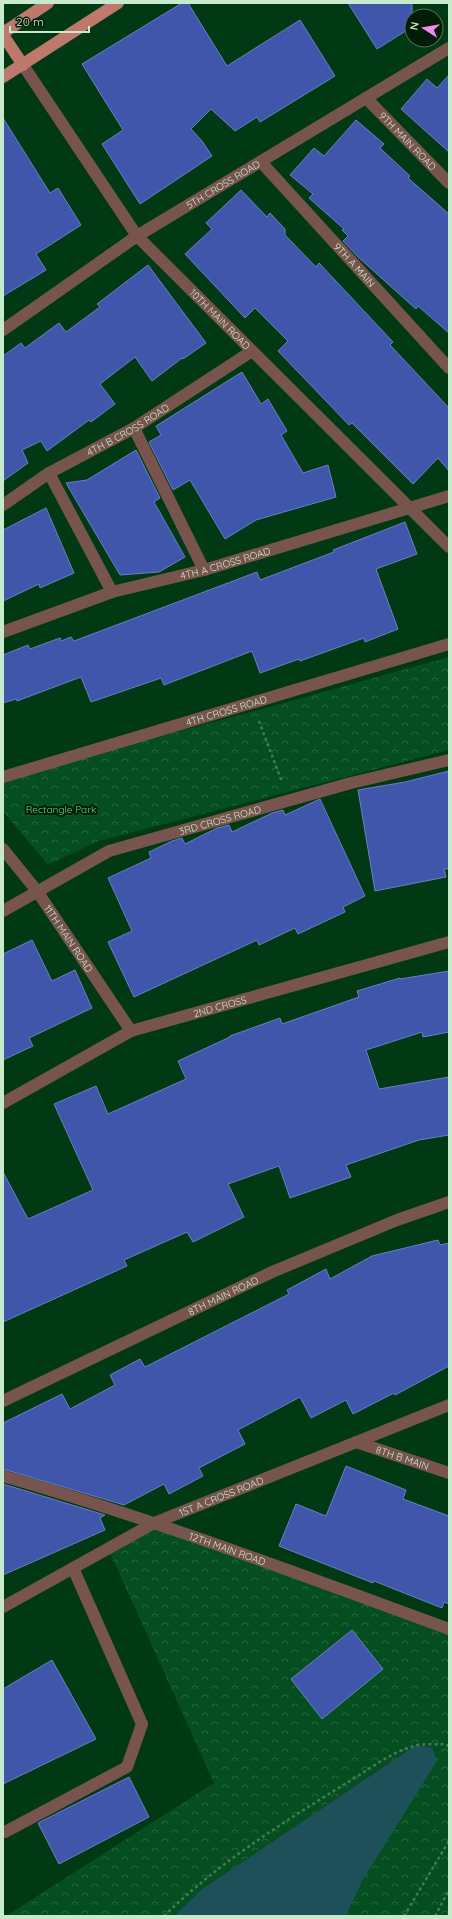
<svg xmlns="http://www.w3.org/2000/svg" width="452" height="1919" viewBox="0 0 452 1919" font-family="Quicksand,sans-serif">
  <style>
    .park { fill: url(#park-crowns) }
    .water { fill: #1d5058 }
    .building { fill: #4056aa; stroke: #6a7fc3 }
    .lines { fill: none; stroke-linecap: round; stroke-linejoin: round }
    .path { stroke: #487957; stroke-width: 2.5; stroke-dasharray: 3 3; stroke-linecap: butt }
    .minor { stroke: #77544e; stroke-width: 12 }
    .major { stroke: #be786c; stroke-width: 12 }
    .labels { text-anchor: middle; stroke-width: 4; stroke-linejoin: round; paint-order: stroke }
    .street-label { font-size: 10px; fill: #c7eacd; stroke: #011d08 }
    .park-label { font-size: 10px; fill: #63dc82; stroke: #011d08 }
  </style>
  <defs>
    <pattern id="park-crowns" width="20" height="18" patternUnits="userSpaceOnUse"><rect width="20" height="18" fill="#044e20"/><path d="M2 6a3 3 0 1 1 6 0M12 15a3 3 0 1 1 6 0" fill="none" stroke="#27683f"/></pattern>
  </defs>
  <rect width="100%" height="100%" fill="#003914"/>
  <path class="park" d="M449,657V750L99,841L48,865L3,811V778L255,711Z
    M162,1525L449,1629V1916H346L364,1879L416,1745L202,1889L174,1916H6L214,1783L110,1553Z"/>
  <path class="water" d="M416,1745L432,1748L437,1761L364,1878L346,1916H174L202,1889Z"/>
  <path class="building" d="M182,3H188L227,66L300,20L335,76L260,122L257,117L235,131L211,109L191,129L202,141L212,156L140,204L102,144L123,130L82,64Z
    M348,3H412V27L377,49Z
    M449,75V152L401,109L427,79L437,88Z
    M3,118L50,193L58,188L81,225L36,254L46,270L3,296Z
    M356,120L384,144L380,148L410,176L408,178L449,214V333L418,306L416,309L358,257L343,241L348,236L342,230L344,229L309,198L313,194L290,175L314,148L324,156Z
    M241,190L267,217L270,213L285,229V235L316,267L319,263L393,342L390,345L449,408V471L438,458L413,484L352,423L349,425L278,351L288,341L255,308L245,318L185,254L212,229L206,223Z
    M148,265L206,343L183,359L182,358L152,381L135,357L100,384L115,404L91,422L89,420L47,451L41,441L22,450L28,463L3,481V356L21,343L25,348L59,323L66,332L100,307L97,304Z
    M242,372L261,404L268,399L287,431L281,435L303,473L328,465L336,497L256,520L225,539L190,480L173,490L149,442L161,435L156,426Z
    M136,450L160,498L154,502L185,557L159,572L120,575L66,483L87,480Z
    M46,508L74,573L40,588L39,584L3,601V530Z
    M405,522L417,554L376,569L398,629L365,642L364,638L300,661L299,659L260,673L252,651L164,685L161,678L91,702L81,677L17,701L16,699L3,703V655L28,645L30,649L60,638L61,641L71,637L74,641L257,572L260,580L334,552L333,550Z
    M449,771V869H444L446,877L375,891L358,790L405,782Z
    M320,799L365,896L343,907L345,912L298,934L295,928L259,945L257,940L134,997L108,942L132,931L108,878L151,858L149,852L172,841L182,838L185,844L217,828L229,825L232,832L272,813L283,810L285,815Z
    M32,940L52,981L75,970L92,1008L29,1038L33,1046L3,1060V954Z
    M449,971V1032L423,1037L422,1032L366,1050L379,1089L449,1077V1135L419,1140L346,1165L351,1177L290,1198L279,1166L228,1184L244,1217L193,1242L187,1232L124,1260L127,1266L3,1322V1172L28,1219L93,1190L54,1104L96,1086L108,1114L186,1079L178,1061L230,1037V1036L280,1018L282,1024L359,997L357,991L400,978V979Z
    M438,1240L440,1245L449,1243V1366L395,1395L394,1393L353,1414L346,1400L311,1418L300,1397L238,1430L245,1444L199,1468L203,1476L169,1494L164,1484L124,1505L3,1469V1423L62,1394L70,1409L115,1385L110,1375L140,1359L145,1367L289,1294L287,1290L326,1269L330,1279L372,1256Z
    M346,1466L406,1490L403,1499L449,1516V1604L444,1602L442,1608L374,1581L373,1583L279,1546L296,1504L326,1516Z
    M3,1484L105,1515L100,1518L105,1530L3,1575Z
    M352,1630L383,1669L322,1719L291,1679Z
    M52,1660L96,1739L3,1784V1689Z
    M129,1777L149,1817L59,1864L38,1823Z"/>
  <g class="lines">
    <path class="path" d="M259,721L282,782
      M164,1916C217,1864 282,1823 345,1784C367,1771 389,1753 414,1746C423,1743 435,1745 444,1744L449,1746
      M404,1916L449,1841
      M435,1916L449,1890"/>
    <g class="minor">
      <path id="s1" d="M23,65L137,236L449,547"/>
      <path id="s2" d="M366,98L449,183"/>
      <path id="s3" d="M261,162L449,368"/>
      <path id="s4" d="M3,330L137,236L449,48"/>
      <path d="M134,428L204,570"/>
      <path d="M49,473L112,592"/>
      <path id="s5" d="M3,505L49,473L134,428L252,351"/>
      <path id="s6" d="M3,632L112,592L204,570L449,496"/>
      <path id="s7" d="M3,777L449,644"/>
      <path id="s8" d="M3,849L37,891L131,1031"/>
      <path id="s9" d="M3,911L109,851L351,783L449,760"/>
      <path id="s10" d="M3,1103L131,1031L449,942"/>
      <path id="s11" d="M3,1401L272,1272L397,1220L449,1202"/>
      <path id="s12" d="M356,1442L449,1473"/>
      <path id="s13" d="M3,1476C154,1519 301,1575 449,1629"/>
      <path id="s14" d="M3,1607L154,1523L449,1405"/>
      <path d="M5,1832L127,1767L142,1724L73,1568"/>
    </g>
    <path class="major" d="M3,33L48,3
      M3,35L23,65
      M3,77L118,3"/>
  </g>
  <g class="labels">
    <g class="street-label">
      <text dy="4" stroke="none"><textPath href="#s2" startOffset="60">9TH MAIN ROAD</textPath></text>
      <text dy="4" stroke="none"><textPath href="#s4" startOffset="264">5TH CROSS ROAD</textPath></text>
      <text dy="4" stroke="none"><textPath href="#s3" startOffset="139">9TH A MAIN</textPath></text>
      <text dy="4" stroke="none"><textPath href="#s1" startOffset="323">10TH MAIN ROAD</textPath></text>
      <text dy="4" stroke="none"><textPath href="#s5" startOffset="146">4TH B CROSS ROAD</textPath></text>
      <text dy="4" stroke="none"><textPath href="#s6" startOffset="233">4TH A CROSS ROAD</textPath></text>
      <text dy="4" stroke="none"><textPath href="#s7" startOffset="233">4TH CROSS ROAD</textPath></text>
      <text dy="4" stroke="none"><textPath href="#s9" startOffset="237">3RD CROSS ROAD</textPath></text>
      <text dy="4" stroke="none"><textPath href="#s8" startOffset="111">11TH MAIN ROAD</textPath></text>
      <text dy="4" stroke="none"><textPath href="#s10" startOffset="239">2ND CROSS</textPath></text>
      <text dy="4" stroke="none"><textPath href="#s11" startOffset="244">8TH MAIN ROAD</textPath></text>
      <text dy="4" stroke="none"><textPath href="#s12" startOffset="49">8TH B MAIN</textPath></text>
      <text dy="4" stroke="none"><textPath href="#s14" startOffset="245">1ST A CROSS ROAD</textPath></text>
      <text dy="4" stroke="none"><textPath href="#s13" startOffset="236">12TH MAIN ROAD</textPath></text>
    </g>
    <g class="park-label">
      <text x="61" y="813">Rectangle Park</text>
    </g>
  </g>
  <rect width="452" height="1919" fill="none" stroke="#c7eacd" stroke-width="8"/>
  <g transform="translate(424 28) rotate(282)"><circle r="19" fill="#011d08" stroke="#506f57"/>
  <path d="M0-3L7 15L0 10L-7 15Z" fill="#f589ee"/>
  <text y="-6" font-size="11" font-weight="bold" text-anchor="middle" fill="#c7eacd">N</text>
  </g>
  <path d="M10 26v6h79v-6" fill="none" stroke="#c7eacd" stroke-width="2"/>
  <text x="16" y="26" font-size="12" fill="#c7eacd" stroke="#011d08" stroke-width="3" paint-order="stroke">20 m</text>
</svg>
